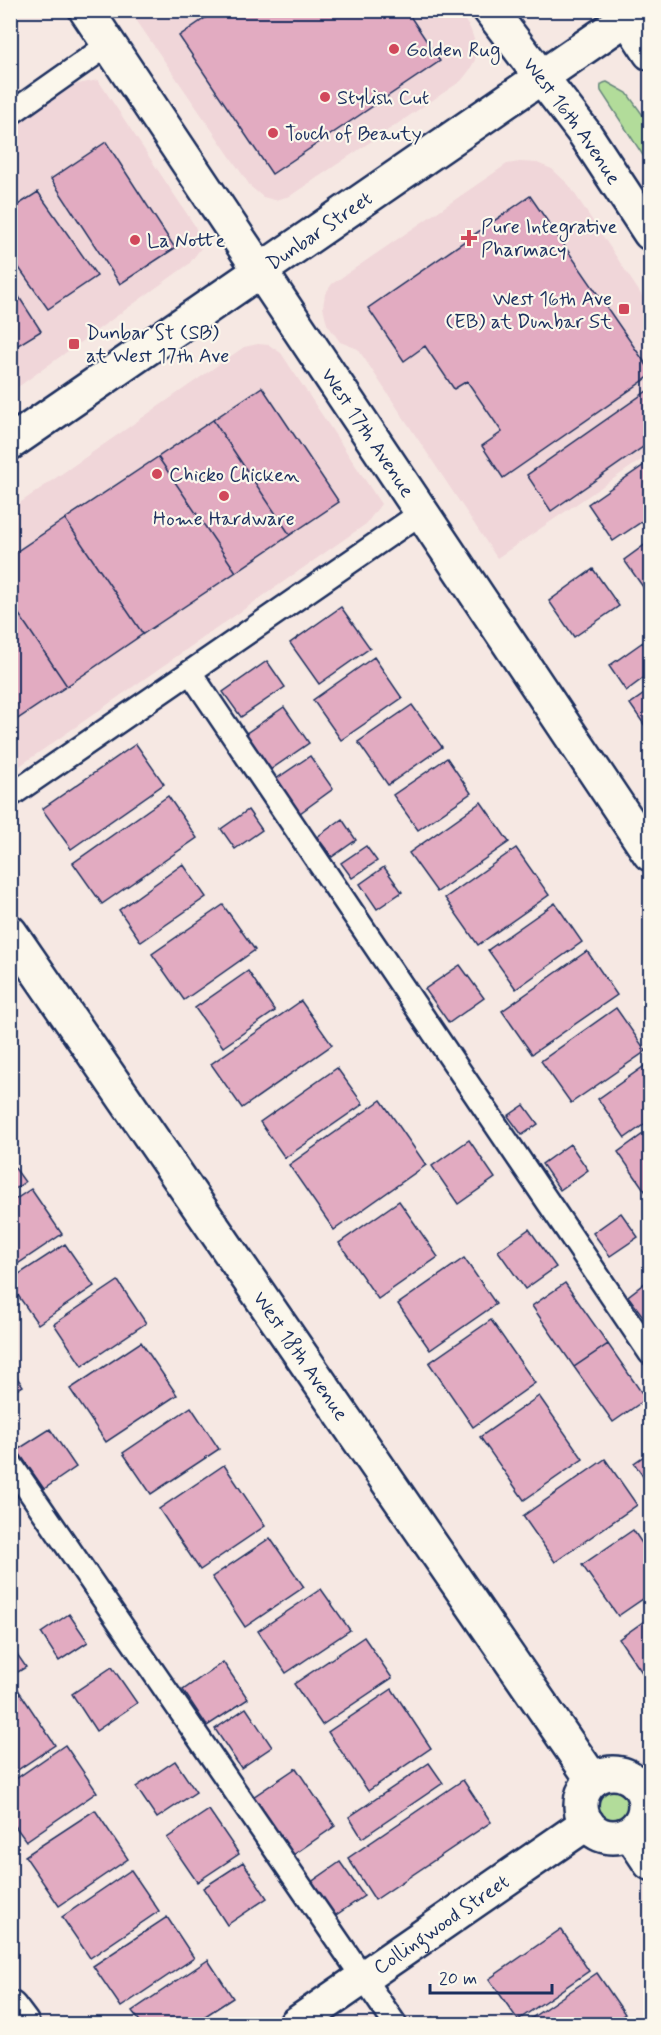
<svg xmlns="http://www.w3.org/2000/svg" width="661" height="2035" viewBox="0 0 661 2035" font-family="Mynerve,sans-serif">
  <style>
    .built { fill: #f0d6d9 }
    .green { fill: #b2dc9a; stroke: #66867c; stroke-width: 1.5 }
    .building { fill: #e2abc1; stroke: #1b2f5e; stroke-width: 1.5 }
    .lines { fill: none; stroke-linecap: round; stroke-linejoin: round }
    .service-casing { stroke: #1b2f5e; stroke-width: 27 }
    .minor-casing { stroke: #1b2f5e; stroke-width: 38 }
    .secondary-casing { stroke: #1b2f5e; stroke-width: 38 }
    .service { stroke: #fbf7ec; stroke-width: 22 }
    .minor { stroke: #fbf7ec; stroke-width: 33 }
    .secondary { stroke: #fbf7ec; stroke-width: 33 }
    .poi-dot { fill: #d1495b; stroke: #fbf7ec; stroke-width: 2 }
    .labels { text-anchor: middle; stroke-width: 4.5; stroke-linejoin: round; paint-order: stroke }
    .poi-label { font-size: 20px; fill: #1b2f5e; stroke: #fbf7ec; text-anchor: start }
    .street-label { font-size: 20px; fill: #1b2f5e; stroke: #fbf7ec }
  </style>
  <rect width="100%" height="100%" fill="#f6e8e3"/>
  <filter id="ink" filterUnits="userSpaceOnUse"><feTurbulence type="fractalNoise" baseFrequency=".0167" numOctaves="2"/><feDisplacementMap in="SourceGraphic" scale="12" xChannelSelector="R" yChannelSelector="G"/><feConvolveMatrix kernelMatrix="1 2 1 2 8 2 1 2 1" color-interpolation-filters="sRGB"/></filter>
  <g filter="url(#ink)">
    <path class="built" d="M130,11H458L470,28L476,45L475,60L469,71L461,81L290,196L275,200L263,197L251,187Z
      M98,80L195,226L201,248L189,264L11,392L10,128L73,85Z
      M520,162L537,163L552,169L569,185L650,308V454L497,558L358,349L340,342L327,324L323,307L325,294L332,284L507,164Z
      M258,344L269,345L281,353L381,504L366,524L11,772V509L244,347Z"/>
    <path class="green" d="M607,82L627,93L650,125V166L601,91C600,85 601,83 607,82Z
      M589 1806a24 24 0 1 1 48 0a24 24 0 1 1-48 0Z"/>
    <path class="building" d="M217,10H406L440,61L272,174L179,36Z
      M106,142L175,248L120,284L51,179Z
      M38,192L97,276L48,309L10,255V210Z
      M530,196L650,370V376L503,478L482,446L502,432L467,381L454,389L425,346L404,361L368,308Z
      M10,283L41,331L10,350Z
      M262,387L339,502L290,535L213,420Z
      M650,389V442L551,511L527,475Z
      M213,420L290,535L236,572L158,457Z
      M158,457L236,572L143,634L65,519Z
      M650,461V516L613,541L588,504Z
      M65,519L143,634L67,686L10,601V556Z
      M650,541V592L648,594L624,560Z
      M593,569L619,606L574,637L549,601Z
      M10,601L67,686L10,724Z
      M341,607L370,648L319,684L290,643Z
      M643,642L650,653V673L626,691L609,666Z
      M374,657L402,698L341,740L313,700Z
      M267,661L285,687L241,717L223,692Z
      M650,690V733L630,704Z
      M412,705L442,747L388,785L358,742Z
      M284,707L309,743L270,770L245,734Z
      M136,744L164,784L71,849L42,809Z
      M310,756L333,789L300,813L276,779Z
      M447,758L471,793L418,830L393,795Z
      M168,796L197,838L102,904L73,863Z
      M481,802L509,842L437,892L409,853Z
      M248,810L262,830L235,849L221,829Z
      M342,819L356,840L332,857L317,837Z
      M366,846L377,861L352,878L341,863Z
      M516,848L549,895L478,945L445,898Z
      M183,864L206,897L141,942L119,910Z
      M384,867L402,892L377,909L360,884Z
      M555,903L582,942L516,989L488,950Z
      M223,905L255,950L184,1000L152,954Z
      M587,951L617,995L532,1054L502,1011Z
      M460,965L484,998L449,1023L425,989Z
      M248,971L275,1011L223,1047L195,1008Z
      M301,1001L332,1045L242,1108L211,1064Z
      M616,1008L646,1051L571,1103L541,1061Z
      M650,1062V1120L625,1138L598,1099Z
      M337,1068L363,1104L285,1158L260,1122Z
      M381,1100L426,1165L334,1230L289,1165Z
      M524,1105L538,1124L522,1135L508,1116Z
      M650,1129V1198L618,1152Z
      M469,1140L495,1178L458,1204L432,1166Z
      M570,1144L588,1170L560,1190L542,1164Z
      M10,1161L25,1182L10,1192Z
      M31,1189L62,1234L10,1269V1203Z
      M399,1201L438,1257L378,1299L339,1243Z
      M621,1213L638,1237L610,1256L593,1233Z
      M529,1229L556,1267L525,1289L498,1251Z
      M65,1244L94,1286L38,1324L10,1284V1280Z
      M464,1258L496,1304L430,1350L398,1304Z
      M650,1279V1326L628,1296Z
      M118,1281L146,1323L82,1366L54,1324Z
      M565,1283L608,1344L574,1367L532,1306Z
      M491,1320L535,1383L473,1427L429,1363Z
      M141,1342L177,1395L106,1442L70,1389Z
      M608,1344L646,1399L613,1422L574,1367Z
      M10,1368L23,1386L10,1394Z
      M539,1396L583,1459L524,1500L480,1437Z
      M191,1407L219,1449L151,1494L123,1453Z
      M50,1429L76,1467L44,1489L17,1450Z
      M650,1452V1487L634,1463Z
      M605,1459L637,1505L555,1562L523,1516Z
      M224,1465L265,1526L200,1570L159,1509Z
      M633,1530L650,1555V1594L618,1616L582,1565Z
      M270,1538L304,1587L245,1627L212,1577Z
      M321,1589L350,1630L286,1673L258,1631Z
      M69,1614L88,1642L59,1661L41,1633Z
      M650,1617V1684L619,1639Z
      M364,1637L392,1678L322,1725L294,1684Z
      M10,1644L26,1667L10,1677Z
      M223,1662L248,1699L207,1726L183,1690Z
      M112,1667L137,1703L96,1731L72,1694Z
      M15,1685L55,1745L10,1775V1688Z
      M392,1689L431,1748L368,1791L328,1732Z
      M246,1708L272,1747L241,1768L215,1729Z
      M65,1745L97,1792L26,1841L10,1819V1783Z
      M175,1761L196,1792L157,1818L136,1787Z
      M429,1763L443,1783L362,1838L349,1817Z
      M296,1768L335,1826L293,1855L253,1797Z
      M463,1780L491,1822L375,1900L348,1858Z
      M95,1810L128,1859L59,1906L25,1856Z
      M209,1810L239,1854L197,1882L167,1838Z
      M243,1862L267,1898L227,1925L203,1888Z
      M340,1862L364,1896L333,1917L310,1883Z
      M131,1870L159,1911L90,1958L62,1917Z
      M167,1917L194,1958L121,2007L93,1966Z
      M561,1929L589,1971L518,2020L489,1979Z
      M208,1960L233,1998L193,2024H142L132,2011Z
      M597,1973L625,2014L610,2024H523Z
      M433,2017L438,2024H422Z"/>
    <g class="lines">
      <g class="service-casing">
        <path id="service" d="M10,114L108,45
          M190,672L650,1353
          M10,796L421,513
          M10,1463L395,2024"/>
      </g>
      <g class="minor-casing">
        <g id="minor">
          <path id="s1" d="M86,10L650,854"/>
          <path id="s2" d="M10,932L593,1780"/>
          <circle cx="613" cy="1805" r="32"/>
          <path d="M630,1833L650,1863"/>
          <path d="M10,2008L22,2024"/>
          <path id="s3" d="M296,2024L587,1823"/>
        </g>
      </g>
      <g class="secondary-casing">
        <g id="secondary">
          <path id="s4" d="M490,10L585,134L650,233"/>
          <path d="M622,10L650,53"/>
          <path id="s5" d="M10,443L627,18"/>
        </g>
      </g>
      <use href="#service" class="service"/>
      <use href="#minor" class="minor"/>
      <use href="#secondary" class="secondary"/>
    </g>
  </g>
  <g class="poi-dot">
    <circle cx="394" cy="49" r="6"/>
    <circle cx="325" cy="97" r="6"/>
    <circle cx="273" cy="133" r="6"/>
    <path d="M466 229h6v6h6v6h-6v6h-6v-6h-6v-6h6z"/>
    <circle cx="135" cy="240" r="6"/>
    <rect x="618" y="303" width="12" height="12" rx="3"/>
    <rect x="68" y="338" width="12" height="12" rx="3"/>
    <circle cx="157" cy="474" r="6"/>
    <circle cx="224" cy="496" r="6"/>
  </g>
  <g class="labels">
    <g class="poi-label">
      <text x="406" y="56">Golden Rug</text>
      <text x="337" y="104">Stylish Cut</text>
      <text x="285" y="140">Touch of Beauty</text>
      <text x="481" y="233">Pure Integrative<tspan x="481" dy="23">Pharmacy</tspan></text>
      <text x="147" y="247">La Notte</text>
      <text x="612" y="305" text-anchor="end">West 16th Ave<tspan x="612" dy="23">(EB) at Dunbar St</tspan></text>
      <text x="86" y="339">Dunbar St (SB)<tspan x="86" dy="23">at West 17th Ave</tspan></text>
      <text x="169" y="481">Chicko Chicken</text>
      <text x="224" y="525" text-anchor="middle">Home Hardware</text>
    </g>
    <g class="street-label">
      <text dy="7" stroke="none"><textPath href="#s4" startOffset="138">West 16th Avenue</textPath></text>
      <text dy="7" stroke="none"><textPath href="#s5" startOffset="375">Dunbar Street</textPath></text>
      <text dy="7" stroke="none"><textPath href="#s1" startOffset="508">West 17th Avenue</textPath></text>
      <text dy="7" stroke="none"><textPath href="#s2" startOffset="514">West 18th Avenue</textPath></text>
      <text dy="7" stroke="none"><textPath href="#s3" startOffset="176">Collingwood Street</textPath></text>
    </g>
  </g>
  <rect width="661" height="2035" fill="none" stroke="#fbf7ec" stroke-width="36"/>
  <rect x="18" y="18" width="625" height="1999" fill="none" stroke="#1b2f5e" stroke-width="2" filter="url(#ink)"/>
  <path d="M430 1984v9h122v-9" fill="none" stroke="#1b2f5e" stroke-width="3"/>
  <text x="439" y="1984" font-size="18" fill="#1b2f5e" stroke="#fbf7ec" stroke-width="4.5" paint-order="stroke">20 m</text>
</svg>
